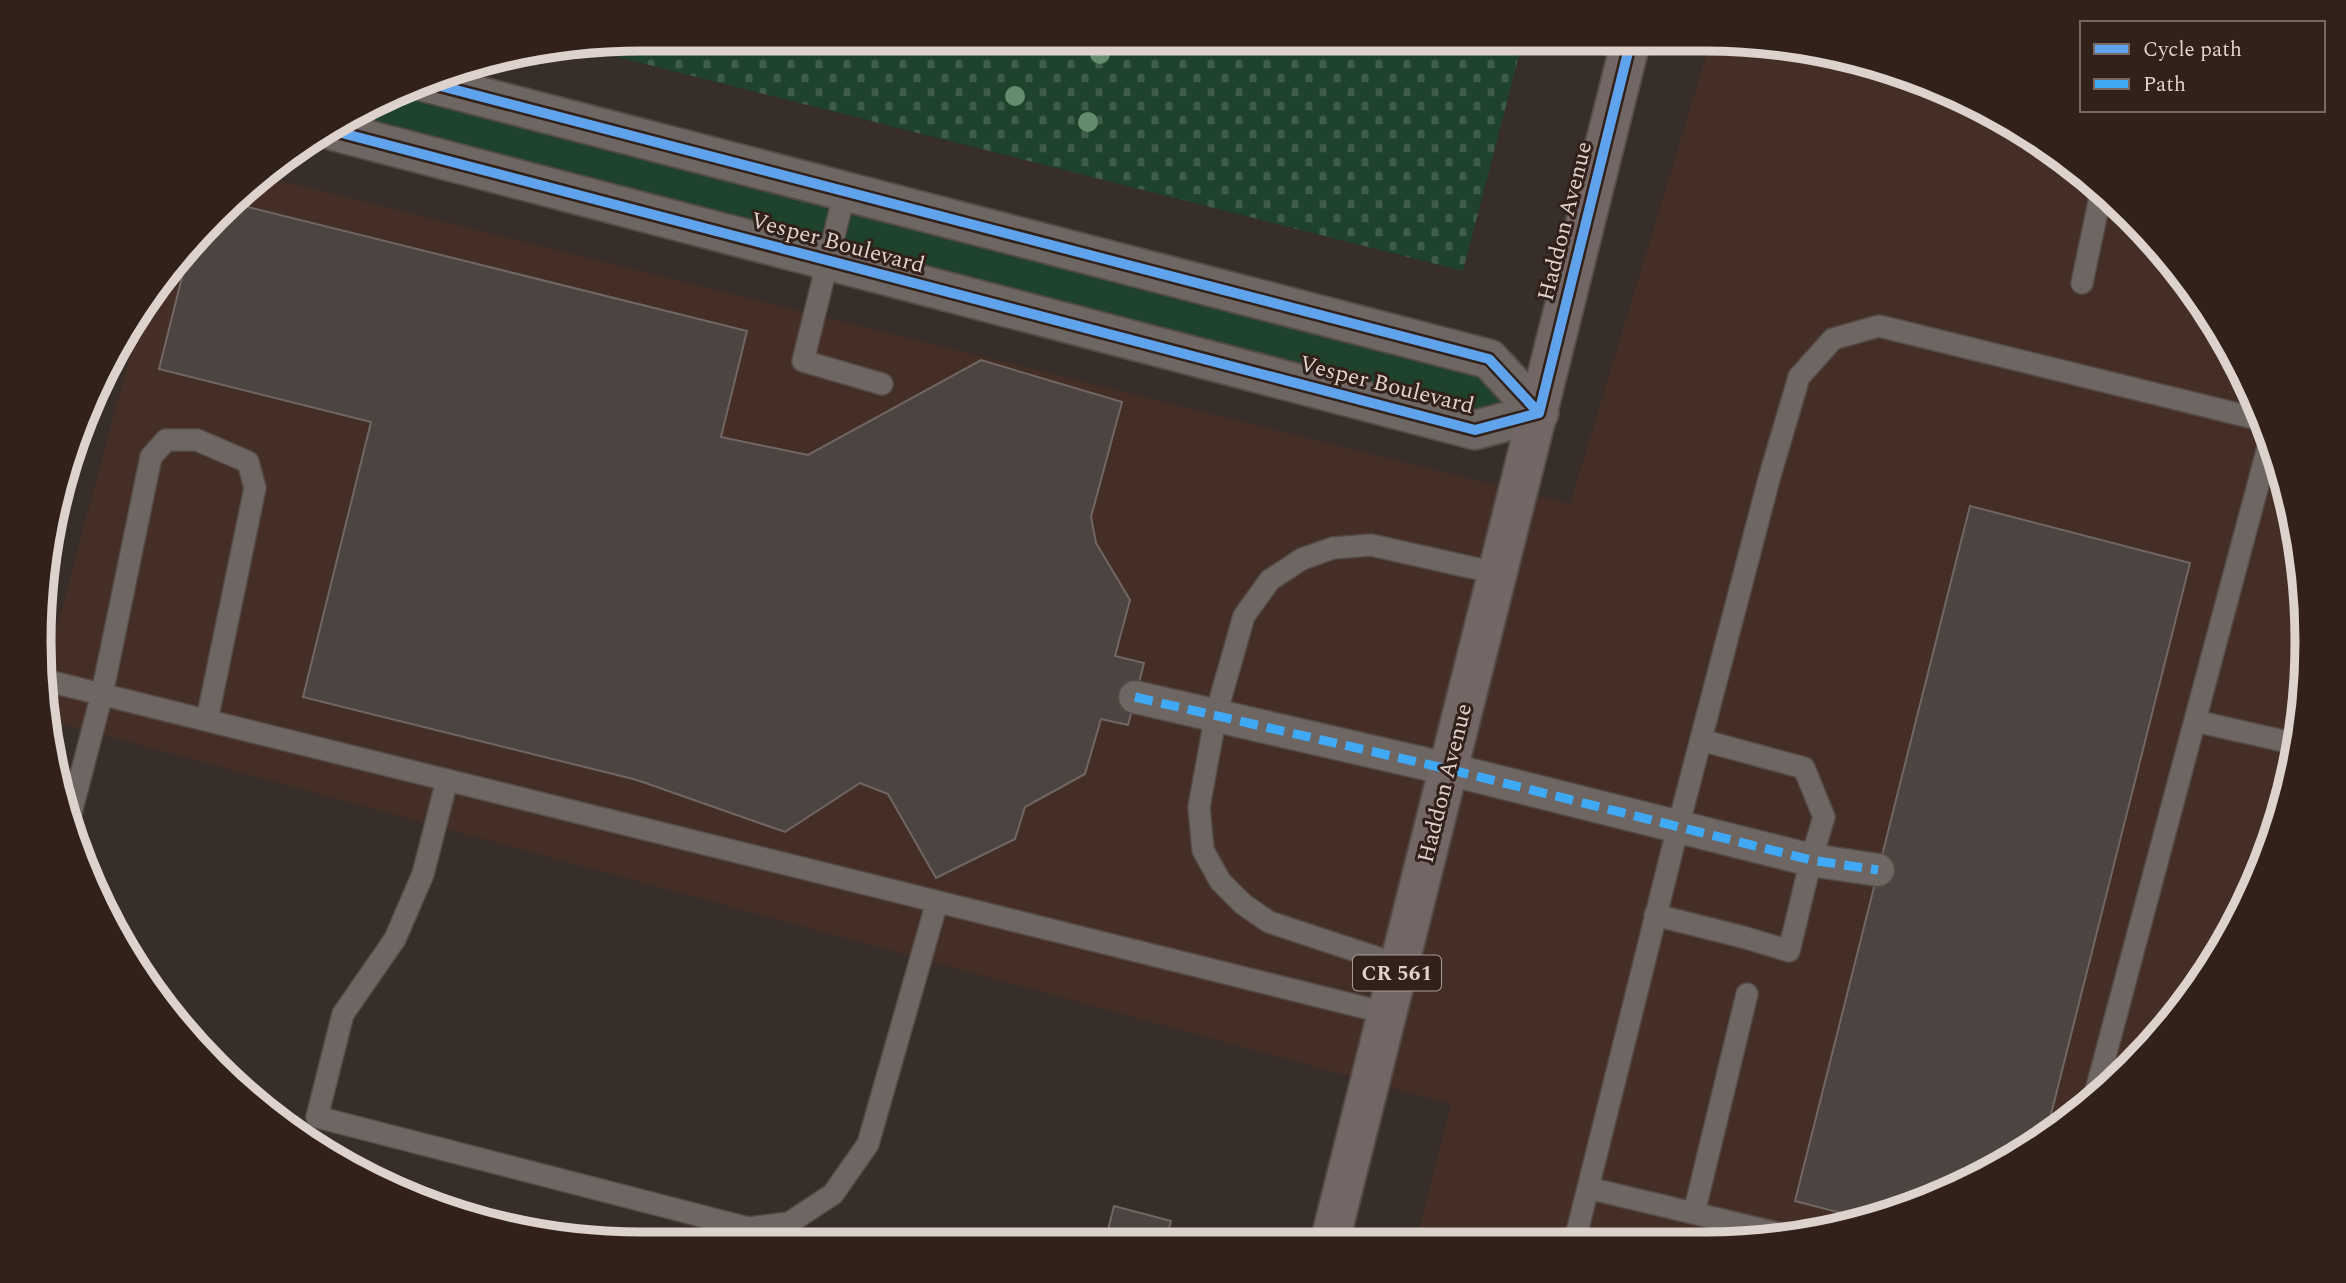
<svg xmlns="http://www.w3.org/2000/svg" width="2346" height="1283" viewBox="0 0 2346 1283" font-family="Spectral,serif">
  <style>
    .built { fill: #452e26 }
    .green { fill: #1e422b }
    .cemetery { fill: url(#cemetery-stones) }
    .building { fill: #4c4440; stroke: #706764; stroke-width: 2 }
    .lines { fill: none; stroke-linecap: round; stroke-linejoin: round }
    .service-casing { stroke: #544b47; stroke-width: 24 }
    .pedestrian-casing { stroke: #544b47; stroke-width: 35 }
    .tertiary-casing { stroke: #544b47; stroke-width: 42 }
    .primary-casing { stroke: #544b47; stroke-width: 42 }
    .service { stroke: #6e6663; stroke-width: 21 }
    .pedestrian { stroke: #6e6663; stroke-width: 32 }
    .tertiary { stroke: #6e6663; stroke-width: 38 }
    .primary { stroke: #736765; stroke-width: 38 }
    .quiet { stroke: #3fa9f5; stroke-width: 9; stroke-dasharray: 18 9; stroke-linecap: butt }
    .cycleway-casing { stroke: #32211a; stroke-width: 15 }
    .cycleway { stroke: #60a3ed; stroke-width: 10 }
    .tree { fill: #648d6d }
    .labels { text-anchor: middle; stroke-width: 6; stroke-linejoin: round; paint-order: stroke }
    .shield { fill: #32211a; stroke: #aa9d97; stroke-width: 2 }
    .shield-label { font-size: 21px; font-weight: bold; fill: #ded2cd }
    .street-label { font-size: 23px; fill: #ded2cd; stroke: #32211a }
    .rim { fill: none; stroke: #ded2cd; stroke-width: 9 }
  </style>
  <defs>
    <pattern id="cemetery-stones" width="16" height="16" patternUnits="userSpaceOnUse" patternTransform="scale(1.75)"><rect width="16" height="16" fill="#1e422b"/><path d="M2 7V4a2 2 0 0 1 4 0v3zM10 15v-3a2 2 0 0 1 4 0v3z" fill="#3e5c49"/></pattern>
  </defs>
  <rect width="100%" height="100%" fill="#372d29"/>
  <path class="built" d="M1711,40H1744L1861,59L2006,119L2102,188L2183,274L2245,374L2287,485L2306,602L2302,720L2276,835L2227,943L2158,1039L2039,1143L1899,1212L1783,1239L1416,1241L1451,1104L49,720L41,686L144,303L262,176L1570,504Z"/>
  <path class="green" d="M425,82L1489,359L1539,413L1475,430L334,131Z"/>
  <path class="cemetery" d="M642,39L1523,40L1463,271L582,48Z"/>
  <path class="building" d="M236,204L747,331L721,437L808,455L981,360L1122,402L1091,517L1096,543L1130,600L1115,656L1144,663L1128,725L1101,719L1085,774L1025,807L1015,839L936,878L888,794L860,783L785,832L637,780L303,697L371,422L159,369L187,257Z
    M1970,506L2190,563L2045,1138L2039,1143L1899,1212L1868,1220L1795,1201Z
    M1114,1206L1171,1221L1166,1241L1105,1242Z"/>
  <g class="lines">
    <g class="service-casing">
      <path id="service" d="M845,191L803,361L882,384
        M2082,283L2102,188
        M40,679L1386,1013
        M2195,721L2297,744
        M447,780L423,874L395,939L343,1014L317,1117L748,1228L789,1223L833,1194L868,1144L937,902
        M71,813L102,694L151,457L166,440H197L248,462L255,488L207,720
        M1655,915L1743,937L1789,951L1811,860L1824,817L1804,768L1701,740
        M1399,965L1269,922L1243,904L1220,881L1203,850L1199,807L1216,714L1244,616L1270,580L1302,559L1333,548L1371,545L1496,573
        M2095,1094L2270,440
        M1588,1188L1794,1237
        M1694,1213L1747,994
        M1575,1240L1678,827L1769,479L1799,377L1833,339L1879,326L2262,420"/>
    </g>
    <g class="pedestrian-casing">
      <path id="pedestrian" d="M1135,697L1448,769L1811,860L1878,870"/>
    </g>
    <g class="tertiary-casing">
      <path id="tertiary" d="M334,131L1475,430L1539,413L1489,359L425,82"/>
    </g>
    <g class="primary-casing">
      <path id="primary" d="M1330,1241L1631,40"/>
    </g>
    <use href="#service" class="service"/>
    <use href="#pedestrian" class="pedestrian"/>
    <use href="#tertiary" class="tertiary"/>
    <use href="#primary" class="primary"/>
    <path class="quiet" d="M1135,697L1448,769L1811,860L1878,870"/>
    <g class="cycleway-casing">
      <path id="cycleway" d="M425,82L1489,359L1539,413
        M334,131L1475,430L1539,413
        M1539,413L1631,40"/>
    </g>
    <use href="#cycleway" class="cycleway"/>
  </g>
  <g class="tree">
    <circle cx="1100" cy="54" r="10"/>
    <circle cx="1015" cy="96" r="10"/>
    <circle cx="1088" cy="122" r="10"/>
  </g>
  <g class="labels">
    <rect class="shield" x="1353" y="955.5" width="88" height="35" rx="5"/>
    <g class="shield-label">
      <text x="1397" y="980">CR 561</text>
    </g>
    <g class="street-label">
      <text transform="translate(1564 221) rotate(-76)" y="8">Haddon Avenue</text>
      <text transform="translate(838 242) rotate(15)" y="8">Vesper Boulevard</text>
      <text transform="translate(1387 384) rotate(14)" y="8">Vesper Boulevard</text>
      <text transform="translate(1444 783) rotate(-76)" y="8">Haddon Avenue</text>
    </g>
  </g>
  <path d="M0 0H2346V1283H0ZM641 51H1705A590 590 0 0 1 2295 641V642A590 590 0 0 1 1705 1232H641A590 590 0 0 1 51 642V641A590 590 0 0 1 641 51Z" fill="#32211a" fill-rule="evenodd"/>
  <path class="rim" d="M641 51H1705A590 590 0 0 1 2295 641V642A590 590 0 0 1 1705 1232H641A590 590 0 0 1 51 642V641A590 590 0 0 1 641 51Z"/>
  <rect x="2080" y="21" width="245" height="91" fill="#32211a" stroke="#776862" stroke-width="2"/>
  <rect x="2094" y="44" width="35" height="10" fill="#60a3ed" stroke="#776862" stroke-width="2"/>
  <text x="2143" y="56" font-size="21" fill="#ded2cd">Cycle path</text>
  <rect x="2094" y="79" width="35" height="10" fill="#3fa9f5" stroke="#776862" stroke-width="2"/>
  <text x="2143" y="91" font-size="21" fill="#ded2cd">Path</text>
</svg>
